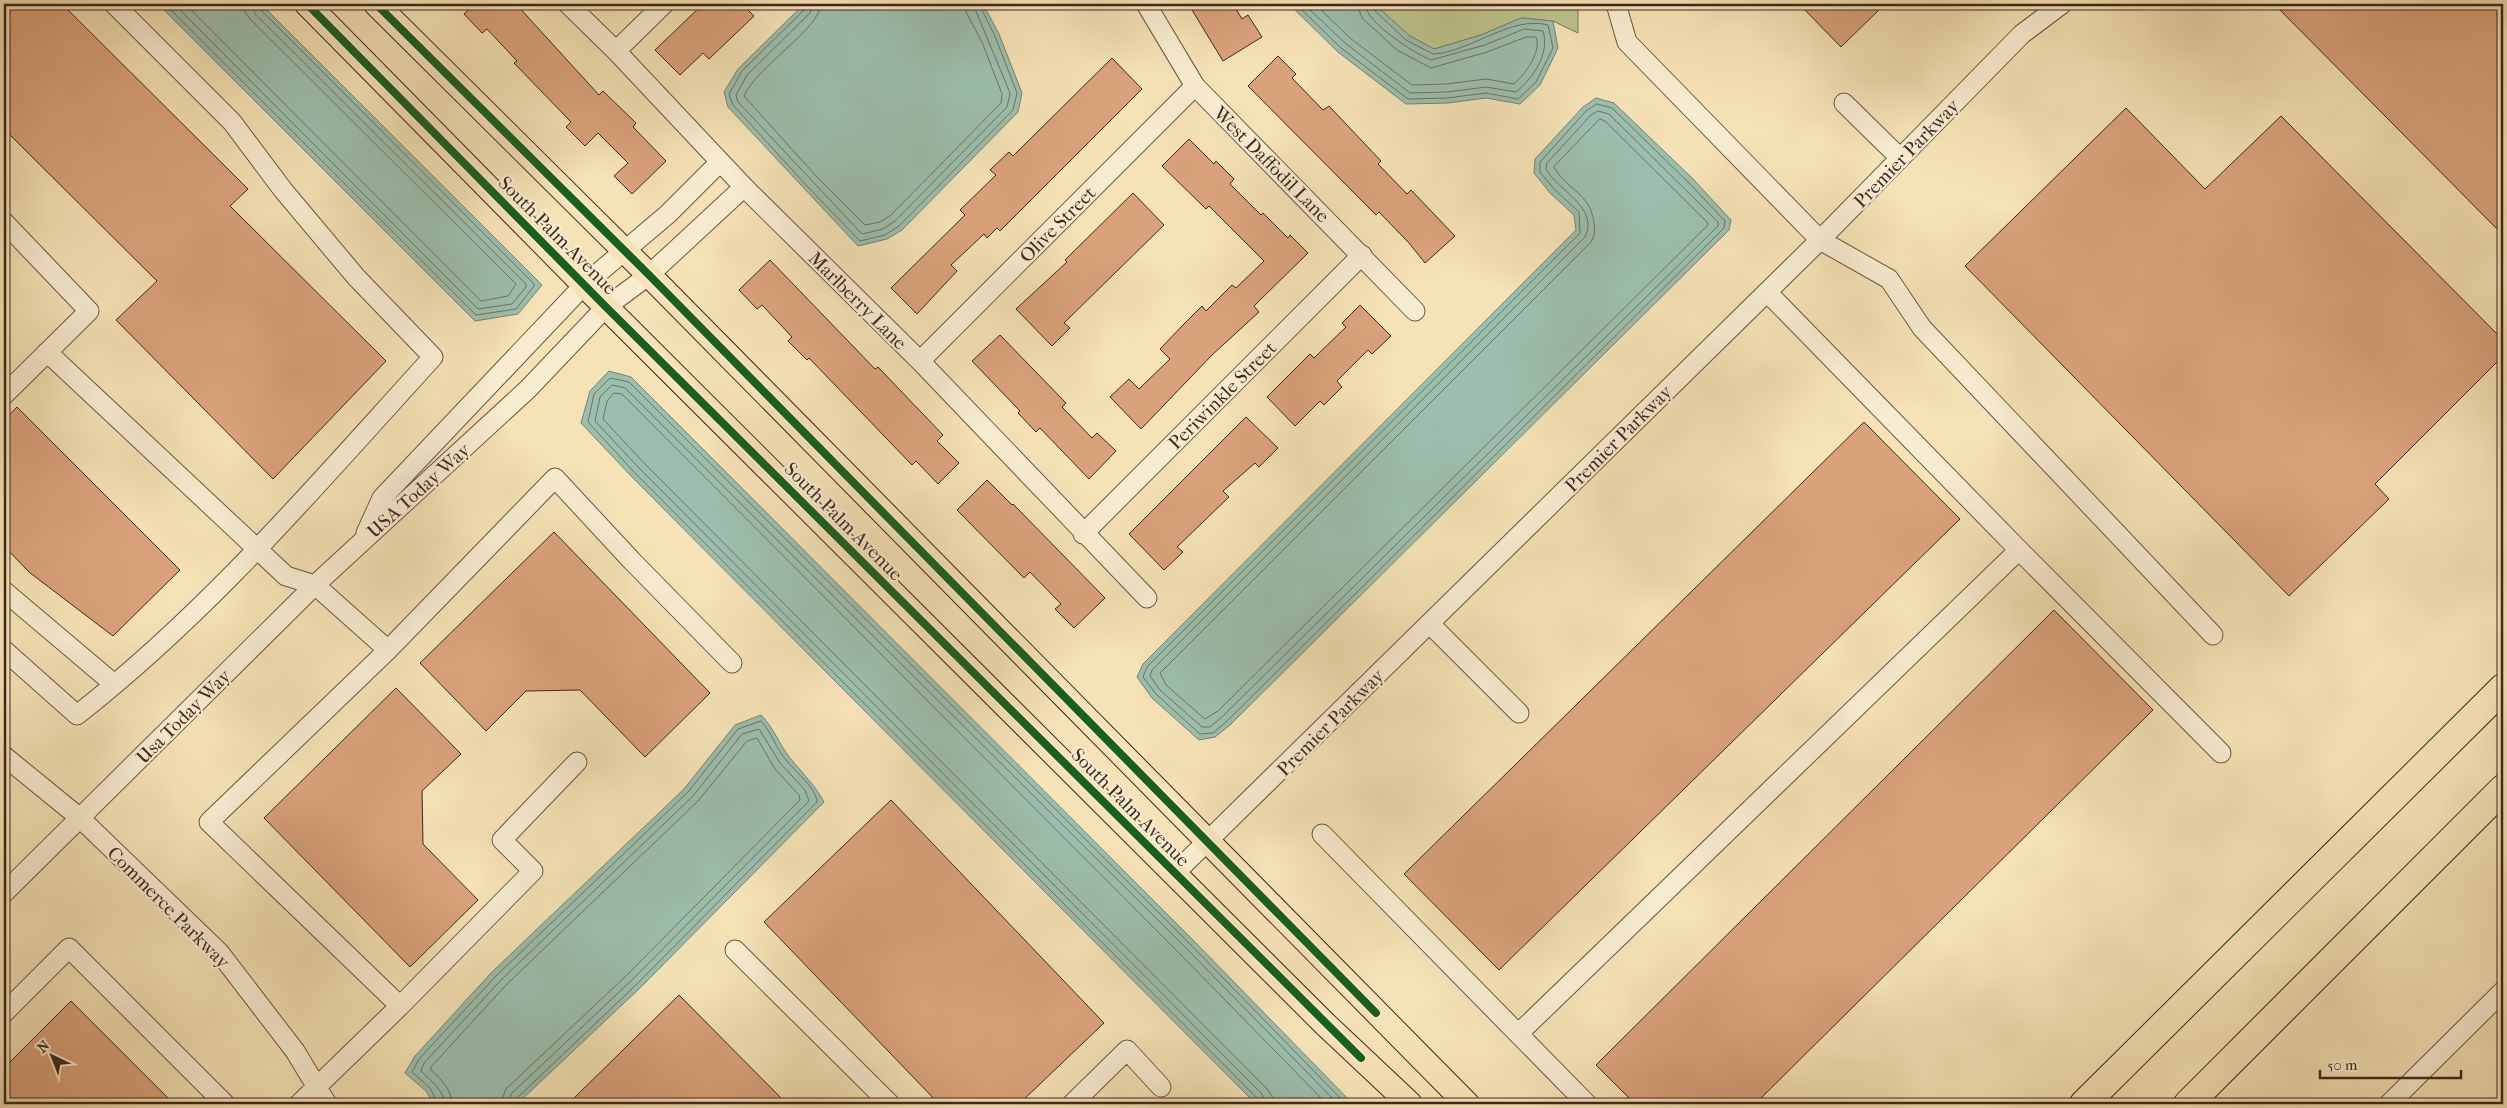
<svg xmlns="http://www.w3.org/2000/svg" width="2507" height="1108" viewBox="0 0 2507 1108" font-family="'IM FELL French Canon',serif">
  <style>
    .green { fill: #bdc38d; stroke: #7e7555 }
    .water { fill: #9cbead; stroke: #768273 }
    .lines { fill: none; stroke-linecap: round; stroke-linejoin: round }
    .shore { stroke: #6d7265; stroke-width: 1 }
    .building { fill: #daa27b; stroke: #3e271d }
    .minor-casing { stroke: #6c5643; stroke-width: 21 }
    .major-casing { stroke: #3e271d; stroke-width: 26 }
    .highway-casing { stroke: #3e271d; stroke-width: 30 }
    .minor { stroke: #f8ecd0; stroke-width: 19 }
    .major { stroke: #f5e2b6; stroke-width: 24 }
    .highway { stroke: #f5e2b6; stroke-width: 28 }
    .cycleway-casing { stroke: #f8ecd0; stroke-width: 11 }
    .cycleway { stroke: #1b5e20; stroke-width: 8 }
    .labels { text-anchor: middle; stroke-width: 4.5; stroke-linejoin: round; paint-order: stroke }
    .street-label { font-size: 19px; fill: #3e271d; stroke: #f8ecd0 }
  </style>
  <rect width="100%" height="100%" fill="#f5e2b6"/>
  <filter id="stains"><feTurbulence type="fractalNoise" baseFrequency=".004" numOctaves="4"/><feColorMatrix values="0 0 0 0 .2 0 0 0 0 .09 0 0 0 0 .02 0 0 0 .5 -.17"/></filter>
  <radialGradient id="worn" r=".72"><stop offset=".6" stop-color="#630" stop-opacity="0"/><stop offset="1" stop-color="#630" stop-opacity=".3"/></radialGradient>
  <path class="green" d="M1374,4H1578V33L1553,21L1521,18L1481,35L1434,49L1410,36Z"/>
  <path class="water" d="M158,4H261L542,285L518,314L475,321Z
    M804,4H983L999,34L1022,93L1018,112L902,230L887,239L858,246L728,107L724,92L738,69Z
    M1289,4H1374L1410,36L1434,49L1481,35L1521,18L1553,21L1558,48L1540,85L1520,104L1486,98L1448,103L1406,104L1338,52Z
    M1596,98L1614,103L1693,179L1731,220L1729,230L1230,725L1215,737L1199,740L1152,698L1137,677L1143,664L1576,230L1574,215L1550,193L1534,173L1535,159L1583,107Z
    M609,371L631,377L1192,939L1353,1104H1256L632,477L581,423L590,391Z
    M761,715C774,728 779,744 790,758C802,773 815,785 824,802L641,987L517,1104H434L426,1091L405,1073L415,1056L492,972L684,789L735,725Z"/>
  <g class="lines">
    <path class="shore" d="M165,4L476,315L516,309L534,286V284L260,9L258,4
      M174,4L478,309L512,304L526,287V284L255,14L252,4
      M185,4L481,301L508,296L516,284L250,19L245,12L244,4
      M807,4L805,9L742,71L729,94L733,105L807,186L860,241L885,235L899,226L1013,110L1017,93L995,36L979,4
      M813,4L810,13L747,75L736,95L738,102L862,234L883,229L895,221L1007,107L1010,93L973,4
      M821,4C820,29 756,67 744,96L817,177L865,225L880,222L891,215L1001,103L1002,94L982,42L966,12L965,4
      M1296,4L1341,48L1408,99L1447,98L1486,93L1518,99L1536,82L1553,48L1548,25C1511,15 1471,52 1433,54L1406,40L1373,9L1371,4
      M1304,4L1345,43L1410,93L1447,92L1486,87L1516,92C1534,77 1550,53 1543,31L1524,29L1485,45L1431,60C1414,53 1366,23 1365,4
      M1315,4L1350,38L1412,85L1446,84L1486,79L1514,84C1525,74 1542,52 1536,37H1526L1487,52L1431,68L1397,50L1362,18L1357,4
      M1597,104L1612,108L1689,183L1725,221L1724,228L1227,721L1213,733L1200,734L1156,694L1143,677L1147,667L1580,233L1579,212L1554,189L1540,172V162L1586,111Z
      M1598,111L1609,114L1718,222V226L1223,716L1210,727H1202L1160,690L1150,676L1152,670L1585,237C1600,208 1557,190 1546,169L1547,163L1590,116Z
      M1600,119L1605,121L1707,222L1708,225L1218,711L1205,719L1166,685L1160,673L1591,242C1595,235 1595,230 1594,223C1590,192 1567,191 1554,167Z
      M438,1104L430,1088L412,1072L419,1059L496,976L688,792L738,729L761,721C772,733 776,749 787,761C797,774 815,786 817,802L637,984L516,1099L514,1104
      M445,1104C444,1090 430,1080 421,1071L424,1063L501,980L693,796L742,734L759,729L780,763L805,790L809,801L633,979L511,1094L508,1104
      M452,1104C452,1090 441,1079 431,1070V1067L506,985L698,801L747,741L757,738L775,769L799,795L800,800L628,974L506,1089L500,1104
      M1259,1104L1258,1099L635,473L588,422L594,394L610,378L629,382L1188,942L1346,1104
      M1266,1104L1262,1094L640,469L595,421L600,397L612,385L625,388L1184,946L1338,1104
      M1273,1104L1272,1096L1267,1089L645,464L603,419L607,401L614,393L622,394L1178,952L1327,1104"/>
  </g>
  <path class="building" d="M4,4H62L248,189L230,206L386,361L273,479L116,320L157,281L4,129Z
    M474,4H516L599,95L603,91L636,123L633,127L666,161L632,194L614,176L628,163L598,133L585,146L566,127L571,122L514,63L517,61L487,29L482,33L464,14Z
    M703,4H742L754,16L709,59L703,53L680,75L655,50Z
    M1202,4H1233L1242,19L1248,15L1262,37L1223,61L1192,10Z
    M1799,4H1885L1841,47Z
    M2274,4H2503V235Z
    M1278,56L1296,74L1292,78L1323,110L1329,106L1381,161L1378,164L1407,194L1411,190L1455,236L1425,263L1409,243L1379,212L1376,215L1248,86Z
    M1112,58L1142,89L1000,231L997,228L987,238L984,234L951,265L957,271L917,314L891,288L965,215L960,210L996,175L990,170L1009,152L1013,156Z
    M2126,108L2205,189L2281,116L2503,340V356L2375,484L2389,499L2289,596L1965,266Z
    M1189,139L1214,164L1216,161L1234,179L1230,184L1261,215L1263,213L1288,238L1290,235L1308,253L1254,306L1259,312L1212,355L1141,429L1110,397L1129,379L1139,389L1170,359L1160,349L1183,325L1202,306L1206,311L1232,285L1236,288L1264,261L1209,206L1206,209L1162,166Z
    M1133,193L1164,225L1064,323L1070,328L1052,346L1016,309L1067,262L1065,260Z
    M770,260L875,369L878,367L943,435L937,441L959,463L938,484L916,461L912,465L809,358L807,360L788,341L792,337L762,305L757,309L739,290Z
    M1360,305L1391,336L1372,354L1368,350L1337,381L1342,387L1324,405L1320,401L1295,426L1267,397L1310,354L1314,358L1346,327L1342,323Z
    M1000,335L1066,403L1062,407L1092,438L1097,433L1116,451L1089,479L1040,428L1036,432L1018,413L1020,411L972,361Z
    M17,407L180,570L113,636L29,572L4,546V421Z
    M1246,417L1278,448L1259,467L1255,463L1223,491L1229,497L1177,547L1183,552L1164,570L1129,534Z
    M1864,422L1960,519L1499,970L1404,874Z
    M987,480L1012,505L1013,504L1105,598L1074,628L1055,609L1061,604L1030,572L1024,578L957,510Z
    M554,532L710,693L645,757L580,690L526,691L486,731L420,663Z
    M2054,610L2153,710L1755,1104H1635L1596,1065Z
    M396,688L461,754L422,791L423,844L478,900L410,967L264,818Z
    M891,800L1104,1023L1019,1104H939L764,922Z
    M679,995L787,1104H568Z
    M71,1001L174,1104H4V1068Z"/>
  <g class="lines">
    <g class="minor-casing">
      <path id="minor" d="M568,4L616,51L744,187L920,361L1147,598
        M1146,4L1195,86L1415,311
        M1616,4L1627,42L1820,240L1889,279L1922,328L2213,635
        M616,51L664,4
        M1844,103L1900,158
        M4,222L89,311L4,395
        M1767,292L2019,550L2221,753
        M47,352L286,576L315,585L388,650L555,478L632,561L732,663
        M920,361L1195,86
        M366,533L382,498L584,285L668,214L720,162
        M1083,534L1362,255
        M4,591L114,684
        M1430,624L1519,713
        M4,650L77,715C210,611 320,481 433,357L356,277L283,190L232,122L114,4
        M388,650L209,822L400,1006
        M4,756L80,818L219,952L295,1051L327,1104
        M1322,834L1587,1104
        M1175,873L1820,240L2022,34L2062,4
        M4,893L315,585L528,389L606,307L649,275L744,187
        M735,950L890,1104
        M4,1013L69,948L225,1104
        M1518,1034L2019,550
        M299,1104L400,1006L533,871L502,840L577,762
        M1072,1104L1127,1050L1161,1087
        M2389,1104L2503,991"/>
    </g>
    <g class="major-casing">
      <path id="major" d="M307,4L606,307L1325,1024L1410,1104
        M376,4L649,275L1467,1104"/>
    </g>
    <g class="highway-casing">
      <path id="highway" d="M2084,1104L2503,688
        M2188,1104L2503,789"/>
    </g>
    <use href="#minor" class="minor"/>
    <use href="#major" class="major"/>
    <use href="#highway" class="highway"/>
    <g class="cycleway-casing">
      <path id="cycleway" d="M307,4L606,307L1361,1058
        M376,4L649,275L1376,1013"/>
    </g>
    <use href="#cycleway" class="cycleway"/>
  </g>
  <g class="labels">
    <g class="street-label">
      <text transform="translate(1906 153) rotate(-46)" y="7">Premier Parkway</text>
      <text transform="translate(1272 164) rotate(45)" y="7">West Daffodil Lane</text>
      <text transform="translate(1057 224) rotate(-45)" y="7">Olive Street</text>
      <text transform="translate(558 235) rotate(45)" y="7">South Palm Avenue</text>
      <text transform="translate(858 300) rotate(45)" y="7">Marlberry Lane</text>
      <text transform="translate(1222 395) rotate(-45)" y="7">Periwinkle Street</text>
      <text transform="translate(1618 438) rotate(-45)" y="7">Premier Parkway</text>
      <text transform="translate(418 490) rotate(-42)" y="7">USA Today Way</text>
      <text transform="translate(844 521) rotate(45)" y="7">South Palm Avenue</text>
      <text transform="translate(183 716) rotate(-45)" y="7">Usa Today Way</text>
      <text transform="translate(1330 722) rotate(-45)" y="7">Premier Parkway</text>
      <text transform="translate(1131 807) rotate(45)" y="7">South Palm Avenue</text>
      <text transform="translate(169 907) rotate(45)" y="7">Commerce Parkway</text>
    </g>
  </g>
  <rect width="2507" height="1108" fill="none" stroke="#f5e2b6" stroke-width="20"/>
  <rect x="5" y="5" width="2497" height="1098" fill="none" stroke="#3e271d" stroke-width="2.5"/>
  <rect x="10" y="10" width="2487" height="1088" fill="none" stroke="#3e271d"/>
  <g transform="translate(52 1056) rotate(317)" stroke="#f8ecd0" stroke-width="4" paint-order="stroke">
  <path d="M0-4L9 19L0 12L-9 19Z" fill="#3e271d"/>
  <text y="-8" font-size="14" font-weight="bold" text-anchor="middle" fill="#3e271d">N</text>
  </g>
  <path d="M2320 1070v8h141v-8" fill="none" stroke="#3e271d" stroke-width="2.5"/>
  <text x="2327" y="1070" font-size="15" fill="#3e271d" stroke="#f8ecd0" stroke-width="4" paint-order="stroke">50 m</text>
  <rect width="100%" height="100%" filter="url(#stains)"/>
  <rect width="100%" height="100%" fill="url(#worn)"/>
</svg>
